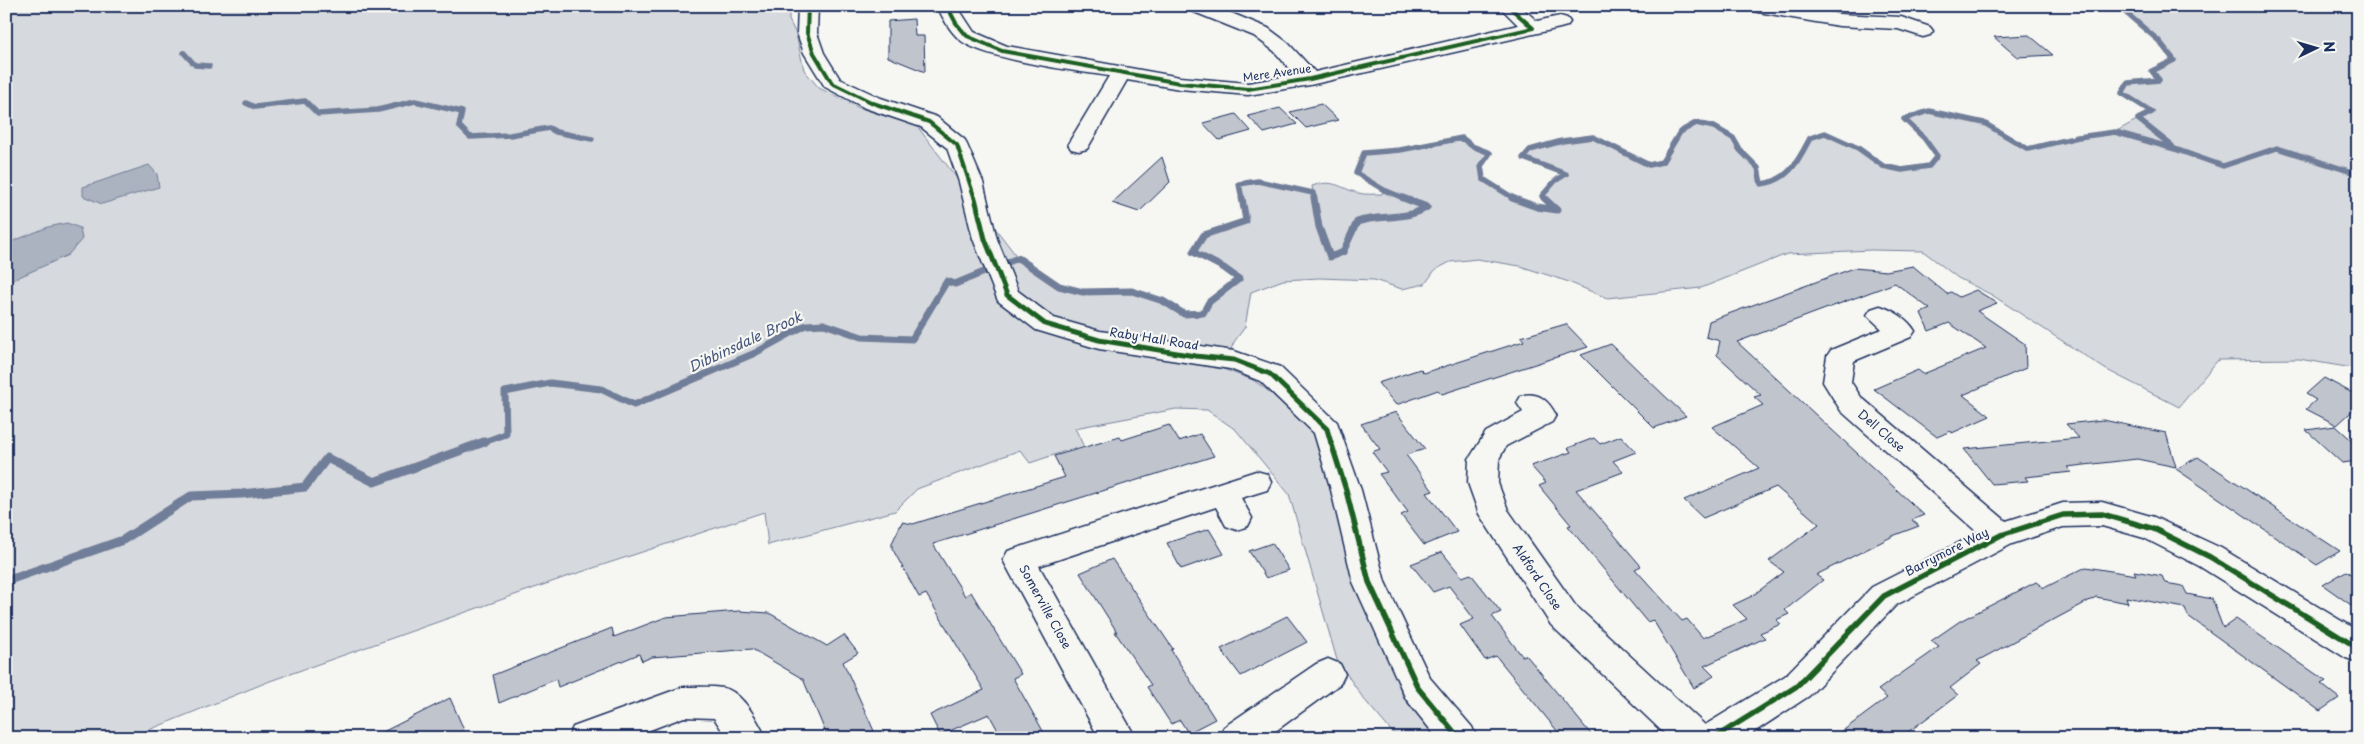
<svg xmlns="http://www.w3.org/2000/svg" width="2364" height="744" viewBox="0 0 2364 744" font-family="'Playpen Sans',sans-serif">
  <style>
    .green { fill: #d6d9dd; stroke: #78849e }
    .water { fill: #abb2c0; stroke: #717e99 }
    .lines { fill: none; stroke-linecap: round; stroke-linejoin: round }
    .stream-far2 { stroke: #717e99; stroke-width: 5.5 }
    .stream-far1 { stroke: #717e99; stroke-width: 7 }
    .stream { stroke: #717e99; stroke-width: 9 }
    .building { fill: #c0c4cd; stroke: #1b2f5e }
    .minor-casing { stroke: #1b2f5e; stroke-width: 3 }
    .minor { fill: #f6f6f2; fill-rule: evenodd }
    .cycleway-far2-casing { stroke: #f6f6f2; stroke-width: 6 }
    .cycleway-far1-casing { stroke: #f6f6f2; stroke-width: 8 }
    .cycleway-casing { stroke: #f6f6f2; stroke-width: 9 }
    .cycleway-far2 { stroke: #1b5e20; stroke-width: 4 }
    .cycleway-far1 { stroke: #1b5e20; stroke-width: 5 }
    .cycleway { stroke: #1b5e20; stroke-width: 5.5 }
    .labels { text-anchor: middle; stroke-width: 4.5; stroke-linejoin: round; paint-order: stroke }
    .far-street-label { font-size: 11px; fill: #1b2f5e; stroke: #f6f6f2 }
    .street-label { font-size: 12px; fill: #1b2f5e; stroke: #f6f6f2 }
    .water-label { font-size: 14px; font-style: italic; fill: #46567b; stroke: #f6f6f2 }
  </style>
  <rect width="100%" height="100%" fill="#f6f6f2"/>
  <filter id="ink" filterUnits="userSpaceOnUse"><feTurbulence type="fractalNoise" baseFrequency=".02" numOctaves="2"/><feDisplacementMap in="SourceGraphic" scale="10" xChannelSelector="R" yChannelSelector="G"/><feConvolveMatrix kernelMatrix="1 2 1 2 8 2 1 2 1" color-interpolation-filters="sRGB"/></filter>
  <g filter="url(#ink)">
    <path class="green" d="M6,6H789V20L796,34L804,70L819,88L857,107L917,126L1018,258L1059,286L1083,292L1132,291L1163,301L1184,314L1203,313L1209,302L1238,279L1224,268L1193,252L1204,235L1245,221L1239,184L1258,181L1313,192L1312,186C1334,179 1338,187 1358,193C1365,195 1374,194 1382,194L1384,190L1356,173L1364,153L1400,150L1462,138L1472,146L1490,153L1481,166L1484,179C1507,195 1527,209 1556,210L1542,196L1555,181L1566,174L1523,158L1530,150L1562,141L1593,137L1649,165L1662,162L1680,132L1696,123L1714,127L1733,138L1740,150L1758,168L1761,184C1791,184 1797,161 1810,138L1825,133L1858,148L1883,166L1902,170L1929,166L1937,157L1924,138L1904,119L1929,111L1984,123L2028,149L2078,137L2115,132L2151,112L2122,93L2128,83L2158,80L2152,71L2174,60L2159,41L2118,6H2358V369L2299,359L2218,360L2179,407L2105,369L1992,295L1958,278L1923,251L1871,250L1787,254L1701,288L1607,298L1566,281L1520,266L1477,259L1450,262L1435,270L1425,284L1402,289L1374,280L1319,278L1283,280L1251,292L1245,327L1234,342L1223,369L1253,380L1287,404L1310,427L1322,453L1352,565L1404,699L1439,738H1397L1363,698L1337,660L1289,494L1236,430L1207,410L1176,409L1075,428L1083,445L1030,463L1020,450L917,489L895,511L768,545L764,512L563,578L270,681L129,738H6Z"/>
    <path class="water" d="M149,165L157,174L159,187L102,204L83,196V187Z
      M67,223L80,228L82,239L68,255L6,283V244L48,227Z"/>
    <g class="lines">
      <path class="stream-far2" d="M2118,6L2159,41L2174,60L2152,71L2159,80L2128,83L2122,93L2152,112L2138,119L2172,146
        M184,53L195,65L209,66
        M246,103L255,107L305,101L318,114L378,110L415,101L462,112L459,126L470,137L510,135L549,128L556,132L592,139
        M1242,199L1239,184L1258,181L1313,193L1314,199
        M1406,199L1384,190L1356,173L1364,153L1400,150L1462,138L1472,146L1490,153L1481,166L1483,179L1515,199
        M1545,199L1542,196L1555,181L1566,174L1523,158L1530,150L1562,141L1593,137L1649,165L1662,162L1680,132L1696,123L1714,127L1733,138L1740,150L1758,168L1761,184C1789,181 1798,161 1810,138L1825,133L1858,148L1883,166L1902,170L1929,166L1937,156L1924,138L1904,119L1929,111L1984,123L2028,149L2078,137L2115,132L2175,149L2223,166L2277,148L2358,174"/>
      <path class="stream-far1" d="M1314,198L1319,227L1330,257L1343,252L1357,222C1380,214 1406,221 1427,207L1403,198
        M1512,198L1537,207L1557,210L1544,198
        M481,443L506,434L505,392L550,383L601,389L634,405L755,353L806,325L824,324L862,337L912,339L947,281L955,284L1018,258L1059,286L1083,292L1132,291L1163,301L1184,314L1203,313L1209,302L1239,279L1224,268L1193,252L1204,235L1246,221L1242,198"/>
      <path class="stream" d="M6,581L123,540L191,496L242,494L305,487L327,458L374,482L484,442"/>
    </g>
    <path class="building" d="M914,19L915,36H924L925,72L888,57V21Z
      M2029,35L2053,55L2017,57L1994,37Z
      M1321,104L1338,120L1306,128L1290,112Z
      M1280,108L1297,124L1264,133L1248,116Z
      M1236,114L1251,131L1219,140L1203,123Z
      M1162,157L1170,182L1139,212L1112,203Z
      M1913,266L1947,294L1951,292L1959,297L1976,290L1997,303L1977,311L2025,344L2026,368L1963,395L1990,416L1952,433L1951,431L1937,437L1874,389L1918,370L1923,374L1986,348L1949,323L1929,331L1921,313L1930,309L1895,283L1737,342L1924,515L1912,520L1919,526L1895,535L1816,575L1823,580L1785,610L1789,614L1776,620L1781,624L1760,633L1765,638L1704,666L1714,676L1694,688L1653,620L1647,622L1568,526L1571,525L1539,486L1546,483L1531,466L1571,452L1568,448L1594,438L1600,444L1621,436L1636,452L1613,461L1623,472L1576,490L1641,566L1635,569L1682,621L1687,619L1703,638L1747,619L1733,605L1752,596L1784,572L1769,561L1819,524L1776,487L1703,518L1684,500L1759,468L1712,427L1763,405L1754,397L1761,395L1717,355L1720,341L1706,337L1709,321L1854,268L1886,271Z
      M1566,324L1588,347L1442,394L1438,390L1396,405L1378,383L1420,369L1424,373L1524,341L1521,337Z
      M1611,344L1647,379L1686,416L1654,428L1581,355Z
      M2324,378L2358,396V406L2337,425L2306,409L2316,400L2306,394Z
      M1396,412L1425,449L1406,455L1433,491L1427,493L1457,532L1424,545L1401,515L1408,512L1379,474L1387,472L1372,452L1380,449L1361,424Z
      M2103,420L2166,433L2176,467L2137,459L2067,467L2072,472L2025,477L2028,481L1992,484L1964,449L2079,438L2066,424Z
      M1169,425L1179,441L1200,434L1214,456L933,544L965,596L971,592L1021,674L1013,678L1047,738H1002L989,714L940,735L930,715L984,690L926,594L919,597L892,548V543L902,522L913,524L1065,477L1054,456L1120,437L1122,440Z
      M2336,426L2358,446V461L2342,463L2306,430Z
      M2198,457L2297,523L2340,551L2317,565L2176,469Z
      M1209,529L1224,554L1181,569L1167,543Z
      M1272,543L1289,570L1266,578L1249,551Z
      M1442,552L1462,577L1471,574L1501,612L1492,616L1522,656L1526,655L1594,738H1563L1496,656L1485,660L1460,625L1474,619L1449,586L1433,592L1411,564Z
      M1112,559L1173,649L1171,650L1215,719L1188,733L1180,720L1171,724L1147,687L1151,685L1115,632H1117L1080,573Z
      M2086,567L2136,575L2134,571L2162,576L2165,583L2183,586L2187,594L2212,599L2223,628L2236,619L2326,681L2321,684L2339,698L2320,711L2188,616L2185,608L2126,597L2128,603L2096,597L1977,661L1981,664L1950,688L1958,695L1900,738H1833L1887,698L1878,690L1939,647L1931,641L1960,621L2036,582L2044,588Z
      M2346,571L2358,579V610L2323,585Z
      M739,611L769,613L827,646L844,635L858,653L843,662L874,731L860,738H828L803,679L752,649L652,657L642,661L639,654L558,687L556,679L499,703L493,675L612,628L614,637L666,617Z
      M1287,616L1307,642L1241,676L1221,649Z
      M450,698L464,730L450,738H371Z"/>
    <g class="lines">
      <g class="minor-casing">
        <path id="minor" d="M798,6H818L817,33L824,53L840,79L881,98L937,117L965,140L983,182L997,239L1018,291L1054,318L1100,331L1234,351L1280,367L1337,422L1361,490L1385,582L1430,678L1472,727L1477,738H1437L1406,699L1353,582L1331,490L1314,433L1260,381L1230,369L1099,349L1036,330L998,301L973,239L959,182L947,148L921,127L865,108L825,87L804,53L797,33Z
          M937,6H957L974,32L1007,46L1180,77L1248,83L1295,75L1274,51L1254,36L1189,10L1187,6H1214L1268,28L1288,43L1315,72L1518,25L1499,6H1520L1537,21L1560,16L1567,18L1570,22L1567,26L1560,28L1310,85L1248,95L1180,89L1127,80L1090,144L1087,149L1079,151L1071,149L1068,144L1109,76C1076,71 980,59 959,39C949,30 943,18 937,6Z
          M1749,6H1793L1839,14L1901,17L1930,27L1933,31L1930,35L1923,37L1898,29L1839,26L1758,12L1751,10Z
          M1880,306C1893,310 1908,319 1915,331L1911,337L1854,361L1851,382L1861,397L2006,521L2063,503L2102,502L2154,517L2221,548L2358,631V662L2346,658L2199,566L2144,538L2102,526L2063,527L2012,544L1896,605L1809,696L1745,738H1669L1551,625L1479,514L1468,483L1469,459L1486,432L1523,412L1517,403L1521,396C1538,391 1548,400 1556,415L1552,422L1506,446L1499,459L1498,483L1508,510L1575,605L1705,725L1785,676L1872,587L1978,533L1841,411L1823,382L1827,356L1831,350L1882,329L1867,315L1871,309Z
          M1256,471L1267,474L1271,482L1267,490L1241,498L1252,518L1248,526L1237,530L1226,526L1216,507L1039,566L1136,738H1099L1003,560L1008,551Z
          M1328,659L1340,664L1345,674L1340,684L1266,738H1219L1224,727L1316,664Z
          M683,687C696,687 710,686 723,688C742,691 758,721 766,738H727L714,718L684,717L629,738H568L573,727Z"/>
      </g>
      <use href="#minor" class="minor"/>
      <g class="cycleway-far2-casing">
        <path id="cycleway-far2" d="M808,6L807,33L814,53L832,83L873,103L929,122L957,145L975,199
          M947,6L956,23L967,36L1002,51L1180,83L1248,89L1310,79L1533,28L1508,6"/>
      </g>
      <g class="cycleway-far1-casing">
        <path id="cycleway-far1" d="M975,198L985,239L1007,295L1045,324L1099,340L1195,356L1234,360L1270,374L1327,429L1331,443"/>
      </g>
      <g class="cycleway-casing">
        <path id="cycleway" d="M1331,442L1346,490L1369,582L1418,688L1459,738
          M1714,738L1797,686L1884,596L2001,535L2063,515L2102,514L2154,529L2210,557L2358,648"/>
      </g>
      <use href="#cycleway-far2" class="cycleway-far2"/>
      <use href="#cycleway-far1" class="cycleway-far1"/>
      <use href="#cycleway" class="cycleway"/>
    </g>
  </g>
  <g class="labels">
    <g class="far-street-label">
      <text transform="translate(1277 73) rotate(-8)" y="4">Mere Avenue</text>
    </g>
    <g class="street-label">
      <text transform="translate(1154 339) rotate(9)" y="4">Raby Hall Road</text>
      <text transform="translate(1881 431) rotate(41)" y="4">Dell Close</text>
      <text transform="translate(1947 552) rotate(-27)" y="4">Barrymore Way</text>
      <text transform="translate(1537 577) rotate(56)" y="4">Aldford Close</text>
      <text transform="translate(1045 607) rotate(61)" y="4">Somerville Close</text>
    </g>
    <g class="water-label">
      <text transform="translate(745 342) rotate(-25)" y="5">Dibbinsdale Brook</text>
    </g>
  </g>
  <rect width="2364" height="744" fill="none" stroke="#f6f6f2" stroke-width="25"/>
  <rect x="12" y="12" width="2339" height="719" fill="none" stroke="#1b2f5e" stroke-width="2" filter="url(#ink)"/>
  <g transform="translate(2316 48) rotate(85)" stroke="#f6f6f2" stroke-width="4" paint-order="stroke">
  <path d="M0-4L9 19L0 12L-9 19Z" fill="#1b2f5e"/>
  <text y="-8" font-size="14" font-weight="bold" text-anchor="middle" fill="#1b2f5e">N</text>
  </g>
</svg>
